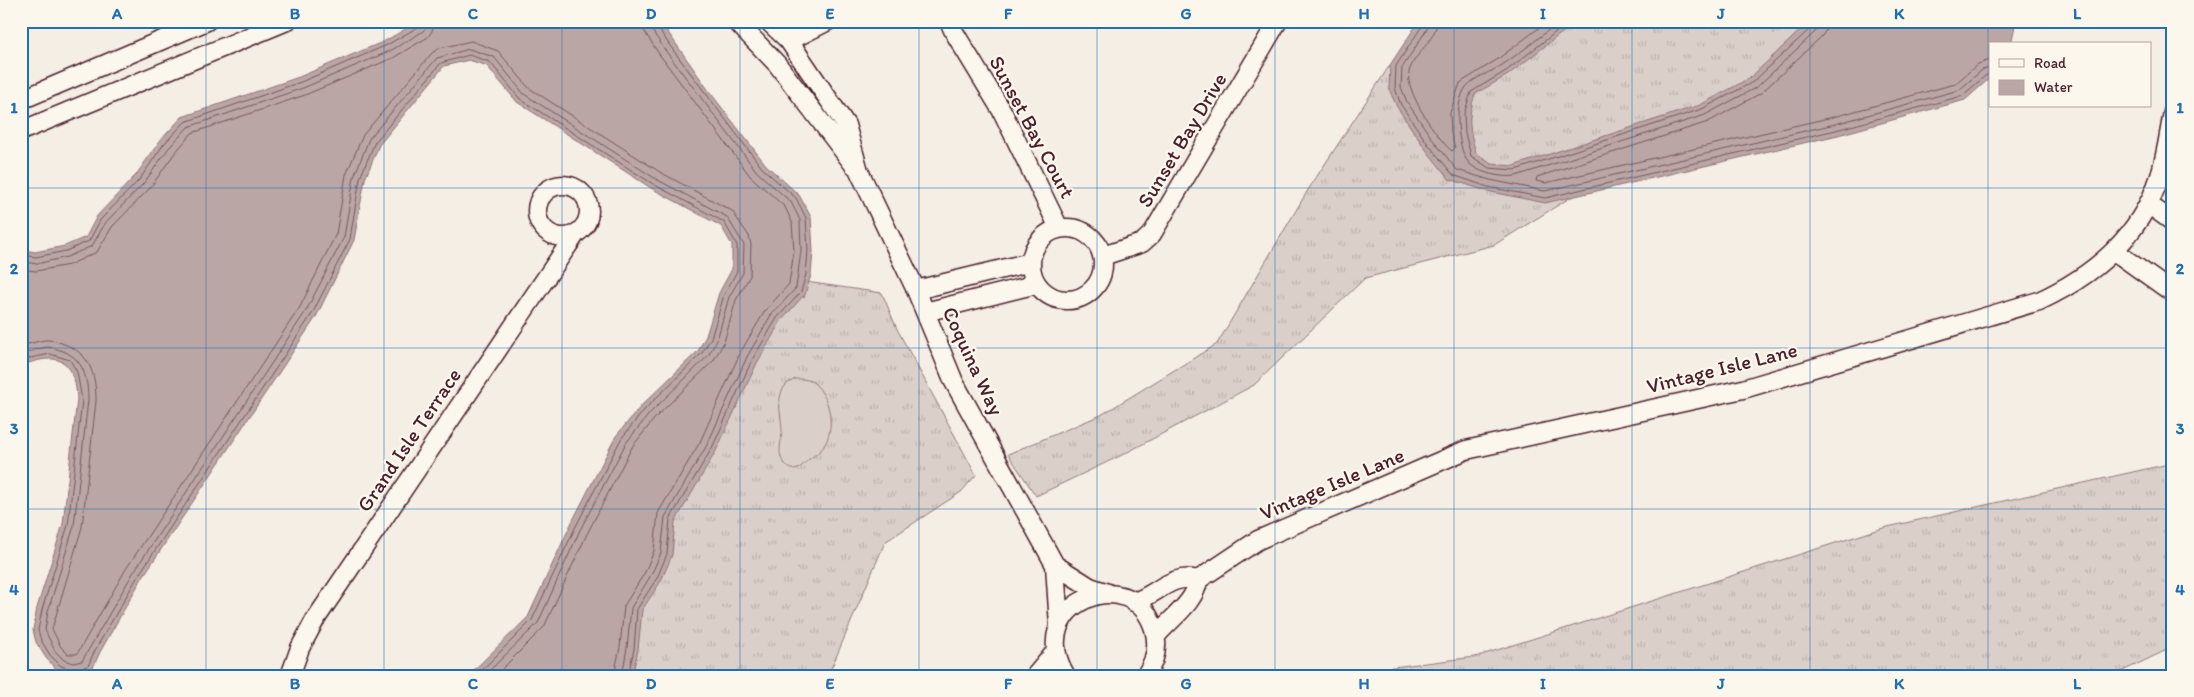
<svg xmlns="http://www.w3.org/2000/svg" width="2194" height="697" viewBox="0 0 2194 697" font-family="Itim,sans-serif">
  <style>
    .grass { fill: url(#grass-tufts); stroke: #92787a }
    .pitch { fill: #dbd0c9; stroke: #92787a }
    .water { fill: #baa7a5; stroke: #8d7174 }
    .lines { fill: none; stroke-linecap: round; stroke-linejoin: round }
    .shore { stroke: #77555c; stroke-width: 1 }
    .street-casing { stroke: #4a1f2b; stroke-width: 21 }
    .street { stroke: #fbf7ec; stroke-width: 18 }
    .grid { fill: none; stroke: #1f6fb2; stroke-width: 1; stroke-opacity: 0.55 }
    .labels { text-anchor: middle; stroke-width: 4.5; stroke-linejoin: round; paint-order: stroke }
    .street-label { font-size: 21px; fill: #4a1f2b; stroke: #fbf7ec }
    .neatline { fill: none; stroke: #1f6fb2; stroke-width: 2 }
    .grid-label { font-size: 16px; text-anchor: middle; font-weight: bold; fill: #1f6fb2 }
  </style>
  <defs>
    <pattern id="grass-tufts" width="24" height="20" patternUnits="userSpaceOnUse" patternTransform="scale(1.25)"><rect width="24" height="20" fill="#dbd0c9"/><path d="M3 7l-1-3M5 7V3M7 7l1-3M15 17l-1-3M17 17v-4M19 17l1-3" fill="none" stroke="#bdb2ad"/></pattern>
  </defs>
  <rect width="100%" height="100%" fill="#f4eee4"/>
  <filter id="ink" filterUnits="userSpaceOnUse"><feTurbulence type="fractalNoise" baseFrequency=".02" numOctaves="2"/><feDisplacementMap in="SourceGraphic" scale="10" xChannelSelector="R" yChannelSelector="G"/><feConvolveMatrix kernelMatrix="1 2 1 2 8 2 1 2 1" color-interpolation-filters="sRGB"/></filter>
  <g filter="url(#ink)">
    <path class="grass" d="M1522,21H1826L1790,68L1674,133L1494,245L1365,278L1254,385L1122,455L1036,496L1008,454L1101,415L1217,344L1308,190L1390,65Z
      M792,280L882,293L897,329L976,475L961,492L885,542L828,676H551Z
      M2173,463V647L2112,676H1346L1352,672L1475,657L1883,528Z"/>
    <path class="pitch" d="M795,379C802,379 811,379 816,385C831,400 835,429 824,446C819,454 812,456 807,461C799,468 796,475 785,464C776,455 782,442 782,431C782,417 775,399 785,386C787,383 792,381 795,379Z"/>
    <path class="water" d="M419,21H660L709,91L766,165L799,195L811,217L813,251L811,275L804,298L803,296L781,321L757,363L716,451L675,522L672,555L661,581L642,610L638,650L632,676H470L472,672L528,617L570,526L616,436L642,405L698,351L706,336L719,293L732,269V245L721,226L651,188L517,102L487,66L469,60L444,66L379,145L365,179L354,240L316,317L142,578L100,652L91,672L71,674L58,671L46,658L36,642L33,630L37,608L63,524L77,399C76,381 72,358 49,359C40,359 30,363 21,365V249L35,252L65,246L86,237L97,216L136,175L159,142L182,117L299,77L385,41Z
      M1419,21H1577L1508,75L1475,94C1467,119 1469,128 1476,153L1491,164L1513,166L1700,105L1750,78L1810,21H2016L2011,44H1990V78L1965,100L1838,135L1545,203L1487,191L1449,179L1424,147L1397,107L1389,89L1390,65Z"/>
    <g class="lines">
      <path class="shore" d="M1423,21L1422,26L1396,66L1395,88L1401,105L1428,144L1453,175L1488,187L1545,198L1836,130L1962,96L1985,76L1990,74
        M1429,21L1427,29L1402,68L1401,87L1407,102L1433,140L1457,170L1490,180L1545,191L1835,124L1959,90L1982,70L1990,68
        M1437,21C1436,41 1414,53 1409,72C1404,90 1438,140 1452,151L1455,148L1451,134L1450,113L1460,83L1498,59L1548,21
        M1560,21C1541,36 1522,52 1502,65C1492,72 1474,77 1466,87C1454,104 1457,140 1465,157C1472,173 1501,178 1516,176L1705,115L1757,87L1816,31L1820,21
        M1570,21L1506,71L1471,92L1464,114L1465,133L1471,156L1489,168L1515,170L1702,109L1753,82L1812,27L1814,21
        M1827,21L1826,30L1822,36L1761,93L1708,122L1537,177L1536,181L1545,183L1833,117L1955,84L1978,64L1990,60
        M21,255L36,257L66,251L89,241L101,219L140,179L163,145L185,122L301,82L387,45L418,27L420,21
        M21,261L36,264L67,257L92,246L106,222L144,183L168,149L188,127L303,88L390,51L422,32L426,28L427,21
        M21,269L36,271L69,265L97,252L112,227L150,188L174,154L192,133L305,95L393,58L428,37L432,31L434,21
        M21,346C30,344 39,340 48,340C54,340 59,342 64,344C90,353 96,375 96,401L82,527L52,629L61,647L68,654H77L126,569L300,307L336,234L346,175L363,135L432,53L440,48L471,41L498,51L529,88L660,172L732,211L749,236L751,245L750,276L736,300L724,342L714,360L655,418L632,447L587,534L544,627L495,676
        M21,354C30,352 39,348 48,347C53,347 59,350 63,351C84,359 88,380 88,400L74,526L48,611L45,630L55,651L64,660L73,663L82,661L133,573L306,311L344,237L354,177L369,139L437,58L469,49L494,57L524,94L656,179L727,217L744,245L743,273L729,297L717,340L708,356L650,413L626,443L580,530L538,623L484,676
        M21,360L50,354L70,360L77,372L82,400L68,525L42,610L38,630L41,640L50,655L61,666L73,670L88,666L95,650L138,576L312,314L350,239L360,178L375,142L441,63L469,55L490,62L520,99L653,184L724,222L737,245V271L724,295L711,338L702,353L645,409L621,439L575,528L532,620L476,676
        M614,676L620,647L624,606L645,572L654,551L658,513L700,442L740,353L765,311L789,284L794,251L792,222L785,207L750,176L659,54L644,31L642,21
        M622,676L627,648L631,608L651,575L661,553L665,517L707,445L747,357L771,315L796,288L801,251L800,220L791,202L757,172L665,50L651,29L650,21
        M628,676L634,649L637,609L657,578L667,554L670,519L712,448L752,360L777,318L801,292L806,274L808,251L806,218L796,198L762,168L670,46L657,26L656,21"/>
      <g class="street-casing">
        <path id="street" d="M736,21L777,64L854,165
          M768,21L789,41L846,125L859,171L916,290L954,382L1055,565
          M949,21L954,32L1002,111L1059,228
          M789,41L828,21
          M21,100L207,21
          M21,131L287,21
          M537 211a26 26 0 1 1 52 0a26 26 0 1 1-52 0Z
          M2148,204L2173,222
          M1031 264a36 36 0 1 1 72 0a36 36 0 1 1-72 0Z
          M2114,251L2173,293
          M1103,256L1142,243L1152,234L1278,21
          M916,290L1031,262
          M925,312L1037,284
          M1198,580L1258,540L1466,450L1743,389L2039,301C2095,275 2140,237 2160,176C2166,155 2169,134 2173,112
          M1134,602C1158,594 1171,573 1198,580C1196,602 1170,619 1156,636
          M1059,626L1055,565L1090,587L1108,593
          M290,676L300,648L315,620L575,235
          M1035,676L1056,651
          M1066,676C1022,603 1133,560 1154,629C1159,646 1155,662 1145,676"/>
      </g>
      <use href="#street" class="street"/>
    </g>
  </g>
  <path class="grid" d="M206,21V676M384,21V676M562,21V676M740,21V676M919,21V676M1097,21V676M1275,21V676M1454,21V676M1632,21V676M1810,21V676M1988,21V676M21,188H2173M21,348H2173M21,509H2173"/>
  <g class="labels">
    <g class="street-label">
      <text transform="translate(1032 127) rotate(62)" y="7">Sunset Bay Court</text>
      <text transform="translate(1182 140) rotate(-59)" y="7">Sunset Bay Drive</text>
      <text transform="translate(973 361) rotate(65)" y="7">Coquina Way</text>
      <text transform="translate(1722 368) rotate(-14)" y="7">Vintage Isle Lane</text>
      <text transform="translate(409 440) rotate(-56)" y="7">Grand Isle Terrace</text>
      <text transform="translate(1332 484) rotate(-23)" y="7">Vintage Isle Lane</text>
    </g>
  </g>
  <rect width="2194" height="697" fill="none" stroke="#fbf7ec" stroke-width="55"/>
  <rect x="1989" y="42" width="162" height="65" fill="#fbf7ec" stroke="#b4a19f"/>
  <rect x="1999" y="59" width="25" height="8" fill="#fbf7ec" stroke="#b4a19f"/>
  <text x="2034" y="68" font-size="15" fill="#4a1f2b">Road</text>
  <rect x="1999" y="80" width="25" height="15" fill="#baa7a5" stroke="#b4a19f"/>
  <text x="2034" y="92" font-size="15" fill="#4a1f2b">Water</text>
  <rect x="28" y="28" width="2138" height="642" class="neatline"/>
  <g class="grid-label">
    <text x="117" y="19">A</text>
    <text x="295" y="19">B</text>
    <text x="473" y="19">C</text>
    <text x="651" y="19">D</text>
    <text x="830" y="19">E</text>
    <text x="1008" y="19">F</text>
    <text x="1186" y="19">G</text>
    <text x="1364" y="19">H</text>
    <text x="1543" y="19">I</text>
    <text x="1721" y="19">J</text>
    <text x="1899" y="19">K</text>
    <text x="2077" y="19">L</text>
    <text x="14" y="113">1</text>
    <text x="2180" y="113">1</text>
    <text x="14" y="274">2</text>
    <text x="2180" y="274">2</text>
    <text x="14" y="434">3</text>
    <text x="2180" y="434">3</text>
    <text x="14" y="595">4</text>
    <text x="2180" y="595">4</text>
    <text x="117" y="689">A</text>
    <text x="295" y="689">B</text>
    <text x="473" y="689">C</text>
    <text x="651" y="689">D</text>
    <text x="830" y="689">E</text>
    <text x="1008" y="689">F</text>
    <text x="1186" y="689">G</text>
    <text x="1364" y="689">H</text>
    <text x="1543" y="689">I</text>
    <text x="1721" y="689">J</text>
    <text x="1899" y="689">K</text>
    <text x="2077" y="689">L</text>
  </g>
</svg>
